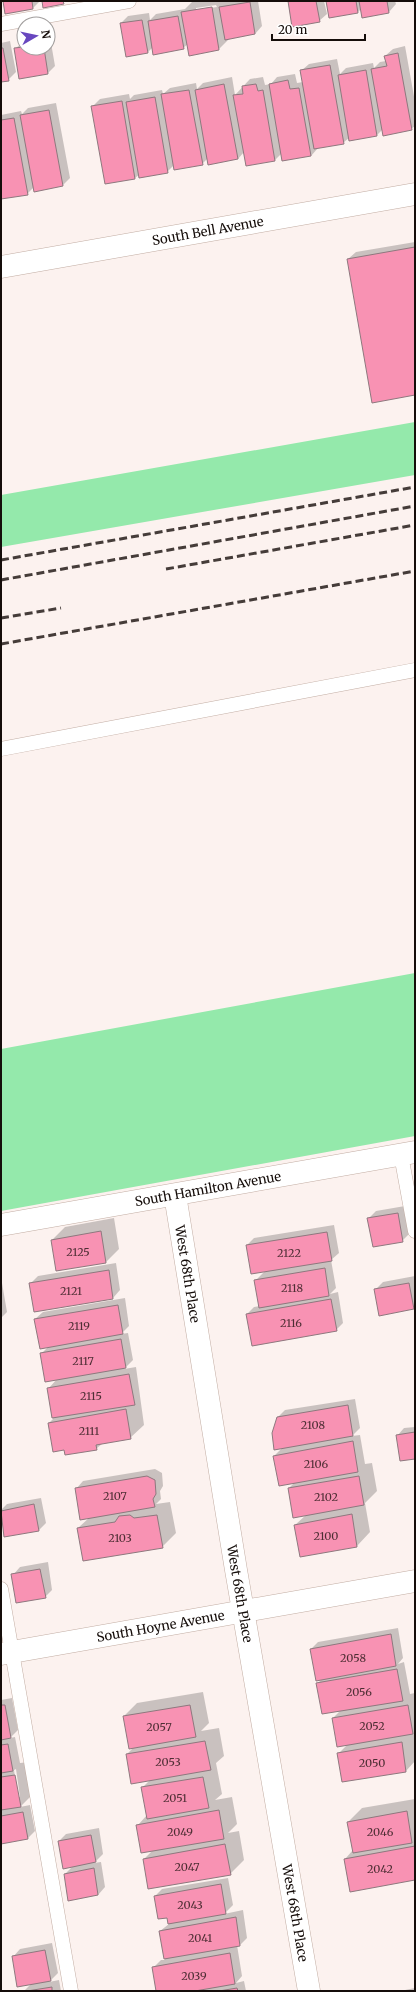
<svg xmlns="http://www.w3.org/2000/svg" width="416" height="1992" viewBox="0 0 416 1992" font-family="Merriweather,serif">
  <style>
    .green { fill: #94e9ab }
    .shadow { fill: #0003; fill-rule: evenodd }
    .building { fill: #f892b3; stroke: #8e787e }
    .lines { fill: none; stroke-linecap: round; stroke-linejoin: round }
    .lane-casing { stroke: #c2ada3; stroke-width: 15 }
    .street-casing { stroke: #c2ada3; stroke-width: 23 }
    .lane { stroke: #fff; stroke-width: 14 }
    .street { stroke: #fff; stroke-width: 22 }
    .rail { stroke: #453c39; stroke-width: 3; stroke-dasharray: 8 4; stroke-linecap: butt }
    .labels { text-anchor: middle; stroke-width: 3.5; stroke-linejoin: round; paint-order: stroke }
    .number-label { font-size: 11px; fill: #4e2e34 }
    .street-label { font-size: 13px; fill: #150d0a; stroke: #fff }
  </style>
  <rect width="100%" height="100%" fill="#fcf2ef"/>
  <path class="green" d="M415,422V475L1,547V495Z
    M415,973V1136L1,1211V1049Z"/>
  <path class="shadow" d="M4,1H40L33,8Z
    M193,1H258L262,26L255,34L230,38L219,49L188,44L183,48L153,47L147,53L121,23L128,16L149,13L150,20L156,14L185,9ZM216,5L217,7L196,10V8Z
    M289,1H324L327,14L319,21Z
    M327,1H395L396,4L389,12L362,8L358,12Z
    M48,37H50L55,66L48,73L15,49L24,41V48H48Z
    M10,41L16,72L8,80L1,81V43Z
    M405,46L415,102V126L411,129H383L377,135L350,137L343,143L318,148L311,156L282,153L275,160L247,165L244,152L238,159L208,158L202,164L174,165L167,172L140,174L135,178L106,183L92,107L100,99L129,94L130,99L134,95L162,90L163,94L170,88L196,83L197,89L203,83L232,77L235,95L250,79L263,77L265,85L271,84L277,77L295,74L297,83L303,82L301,71L309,64L337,59L340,74L346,68L373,63L374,68L380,62L386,61L385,56L393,49Z
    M56,103L70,178L62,186L34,187L27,194L1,198V115L21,111L22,114L28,108Z
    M415,242V394L348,259L356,252Z
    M405,1206L409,1234L402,1241L369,1218L376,1211Z
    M114,1218L119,1249L106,1262L52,1240L65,1227Z
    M334,1225L339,1253L331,1260L336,1288L330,1294L338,1292L343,1323L336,1330L247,1314L254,1307L260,1306L255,1281L265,1271L247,1245L254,1238Z
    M116,1263L120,1290L113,1298L35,1311L30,1284L38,1276Z
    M415,1276V1307L413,1309L376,1289L383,1282Z
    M2,1283L7,1312L1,1318V1284Z
    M125,1298L129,1326L121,1334L128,1333L133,1360L124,1369L136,1367L144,1425L130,1438L103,1443L96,1449H65L49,1423L53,1419L48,1389L57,1379L41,1354L49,1346L35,1319L43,1312Z
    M355,1399L360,1428L352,1436L360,1435L365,1464L372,1463L377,1491L365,1503L370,1532L357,1546L295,1525L306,1515L289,1488L295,1482L274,1456L283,1447L277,1418L285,1410Z
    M415,1427V1458L397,1436L404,1428Z
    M155,1469L162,1473L163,1486L160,1491L161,1499L156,1504L170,1502L176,1533L162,1547L78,1528L90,1517L76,1489L83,1481Z
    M41,1498L46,1523L39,1530L4,1536L1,1510L7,1504Z
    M48,1562L52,1590L45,1597L13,1575L20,1567Z
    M398,1628L403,1658L398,1664L404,1662L410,1694L415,1693V1761L406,1771L338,1754L348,1744L333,1718L341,1710L317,1684L322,1679L311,1649L318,1642Z
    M203,1692L209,1723L201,1731L219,1728L224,1756L216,1763L222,1794L215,1800L232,1797L237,1824L228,1833L239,1831L244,1860L230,1874L144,1859L153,1850L138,1825L147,1815L143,1787L151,1779L127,1754L134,1747L124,1716L137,1703Z
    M12,1698L18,1730L10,1738L15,1737L20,1763L29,1762L34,1793L20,1807L30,1805L35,1831L28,1838L1,1843V1700ZM16,1769L20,1797H18L14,1770Z
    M415,1799V1879L345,1859L353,1850L348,1822L362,1808Z
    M99,1828L103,1854L94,1863L101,1862L105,1887L98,1895L69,1900L65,1874L73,1866L59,1841L66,1834Z
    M228,1878L233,1905L224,1914L243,1910L247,1938L240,1945H237L242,1976L236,1983L244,1981L246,1991H157L153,1968L161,1960H165L160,1931L169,1924L168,1916L155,1896L162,1889Z
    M52,1943L58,1973L49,1982L59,1980L61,1991H24L32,1983L13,1957L20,1949Z
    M415,1988V1991H400Z"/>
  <path class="building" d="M3,1H32L33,9L5,14Z
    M42,1H63L64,4L43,8Z
    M288,1H316L320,22L292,27Z
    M326,1H356L358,13L329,18Z
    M359,1H387L389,13L362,18Z
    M250,2L255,34L225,40L219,7Z
    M212,7L219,50L189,56L181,12Z
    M178,16L184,49L153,55L148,21Z
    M142,20L148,53L126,57L120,23Z
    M24,47L44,48L48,74L19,79L14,48Z
    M1,48H3L9,81L1,82Z
    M398,53L412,130L383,136L371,69L387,66L384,56Z
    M330,65L344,144L314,149L300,70Z
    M366,70L377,136L349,141L338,75Z
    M288,80L290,89L299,88L311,156L282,161L269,84Z
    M224,84L238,159L208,165L195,90Z
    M256,84L258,91L263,90L275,161L246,166L233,95L243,94L242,86Z
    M189,90L203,165L174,170L161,94Z
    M155,97L168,173L139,178L126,102Z
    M122,101L135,179L105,184L91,106Z
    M49,110L63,186L34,192L20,115Z
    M14,118L28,195L1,199V120Z
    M415,247V395L372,403L347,259Z
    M398,1213L403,1242L373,1247L367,1218Z
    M101,1231L106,1263L56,1271L51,1240Z
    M327,1232L332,1261L251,1274L246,1245Z
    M325,1268L329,1296L259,1308L254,1280Z
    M109,1270L113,1299L34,1312L29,1283Z
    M409,1283L414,1309L379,1316L374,1289Z
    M331,1299L337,1331L252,1346L246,1314Z
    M118,1305L123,1334L40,1349L34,1319Z
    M121,1339L126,1368L45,1382L40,1353Z
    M129,1374L135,1405L52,1418L47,1388Z
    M348,1405L353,1436L274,1450L272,1433L277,1417Z
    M126,1409L131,1439L96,1445L97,1450L65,1455L64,1450L53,1452L48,1423Z
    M415,1432V1459L400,1461L396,1435Z
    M353,1441L358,1472L279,1486L273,1456Z
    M147,1476L155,1480L156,1494L153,1499L155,1507L80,1520L75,1488Z
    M359,1476L364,1505L293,1518L288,1488Z
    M34,1504L39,1531L4,1537L1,1511Z
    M352,1514L357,1547L300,1557L294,1525Z
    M130,1515L134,1518L157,1515L163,1548L83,1561L77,1528L115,1522L119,1516Z
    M40,1569L46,1598L16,1603L11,1574Z
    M391,1634L396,1666L316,1681L310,1649Z
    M397,1669L403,1701L322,1714L316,1683Z
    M1,1705H5L11,1738L1,1740Z
    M190,1705L196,1737L129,1749L123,1716Z
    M408,1705L413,1734L337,1747L332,1718Z
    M205,1741L211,1770L131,1784L126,1754Z
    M402,1742L406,1772L342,1782L337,1753Z
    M8,1744L13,1771L1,1773V1745Z
    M15,1775L21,1807L1,1810V1777Z
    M203,1777L209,1808L147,1819L141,1787Z
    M219,1810L224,1839L141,1853L136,1825Z
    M407,1811L412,1843L353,1853L347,1822Z
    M23,1812L28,1839L1,1844V1816Z
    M91,1835L96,1862L63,1869L58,1841Z
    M225,1844L231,1875L148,1889L143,1859Z
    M415,1846V1880L350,1892L344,1859Z
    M94,1868L98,1895L68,1901L64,1874Z
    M221,1884L226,1914L168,1924L167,1918L158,1919L154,1896Z
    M236,1917L240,1946L164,1959L159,1931Z
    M45,1950L51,1981L17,1987L12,1956Z
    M230,1953L235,1984L195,1991H156L152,1967Z
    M52,1987V1991H27Z
    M237,1988L238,1991H219Z"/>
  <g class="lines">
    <g class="lane-casing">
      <path id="lane" d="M1,24L129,1
        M1,749L415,670
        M401,1155L415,1231
        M1,1589L71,1991"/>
    </g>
    <g class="street-casing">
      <g id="street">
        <path id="s1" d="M1,267L415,194"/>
        <path id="s2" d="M175,1195L236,1570L309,1991"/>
        <path id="s3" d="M1,1225L415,1152"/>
        <path id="s4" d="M1,1654L415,1581"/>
      </g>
    </g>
    <use href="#lane" class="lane"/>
    <use href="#street" class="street"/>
    <path class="rail" d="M1,560L415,487
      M166,569L415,525
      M1,580L415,506
      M1,618L61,608
      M1,644L415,571"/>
  </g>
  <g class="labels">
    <g class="number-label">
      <text x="78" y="1256">2125</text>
      <text x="289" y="1257">2122</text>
      <text x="292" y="1292">2118</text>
      <text x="71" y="1295">2121</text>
      <text x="291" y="1327">2116</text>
      <text x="79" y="1330">2119</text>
      <text x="83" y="1365">2117</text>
      <text x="91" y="1400">2115</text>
      <text x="313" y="1429">2108</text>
      <text x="89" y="1435">2111</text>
      <text x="316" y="1468">2106</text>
      <text x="115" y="1500">2107</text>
      <text x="326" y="1501">2102</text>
      <text x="326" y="1540">2100</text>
      <text x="120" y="1542">2103</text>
      <text x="353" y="1662">2058</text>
      <text x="359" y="1696">2056</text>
      <text x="372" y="1730">2052</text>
      <text x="159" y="1731">2057</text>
      <text x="168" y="1766">2053</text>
      <text x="372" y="1767">2050</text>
      <text x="175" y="1802">2051</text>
      <text x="180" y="1836">2049</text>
      <text x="380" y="1836">2046</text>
      <text x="187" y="1871">2047</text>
      <text x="380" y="1873">2042</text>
      <text x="190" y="1909">2043</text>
      <text x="200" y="1942">2041</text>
      <text x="194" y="1980">2039</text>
    </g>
    <g class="street-label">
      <text dy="5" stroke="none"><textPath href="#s1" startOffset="210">South Bell Avenue</textPath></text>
      <text dy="5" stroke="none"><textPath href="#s3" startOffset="210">South Hamilton Avenue</textPath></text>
      <text dy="5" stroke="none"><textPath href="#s2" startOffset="80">West 68th Place</textPath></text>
      <text dy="5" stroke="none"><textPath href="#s2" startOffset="404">West 68th Place</textPath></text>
      <text dy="5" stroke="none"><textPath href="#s4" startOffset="162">South Hoyne Avenue</textPath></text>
      <text dy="5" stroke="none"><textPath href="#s2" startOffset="728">West 68th Place</textPath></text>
    </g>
  </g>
  <rect width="416" height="1992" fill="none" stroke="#150d0a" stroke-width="4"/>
  <g transform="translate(36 36) rotate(81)"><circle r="19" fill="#ffffff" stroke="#a19e9d"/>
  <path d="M0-3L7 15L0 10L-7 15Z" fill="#6847bf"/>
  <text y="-6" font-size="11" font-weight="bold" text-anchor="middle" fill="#150d0a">N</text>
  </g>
  <path d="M272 34v6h93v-6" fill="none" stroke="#150d0a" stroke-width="2"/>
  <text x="278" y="34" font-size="12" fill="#150d0a" stroke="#ffffff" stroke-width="3" paint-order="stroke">20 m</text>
</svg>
